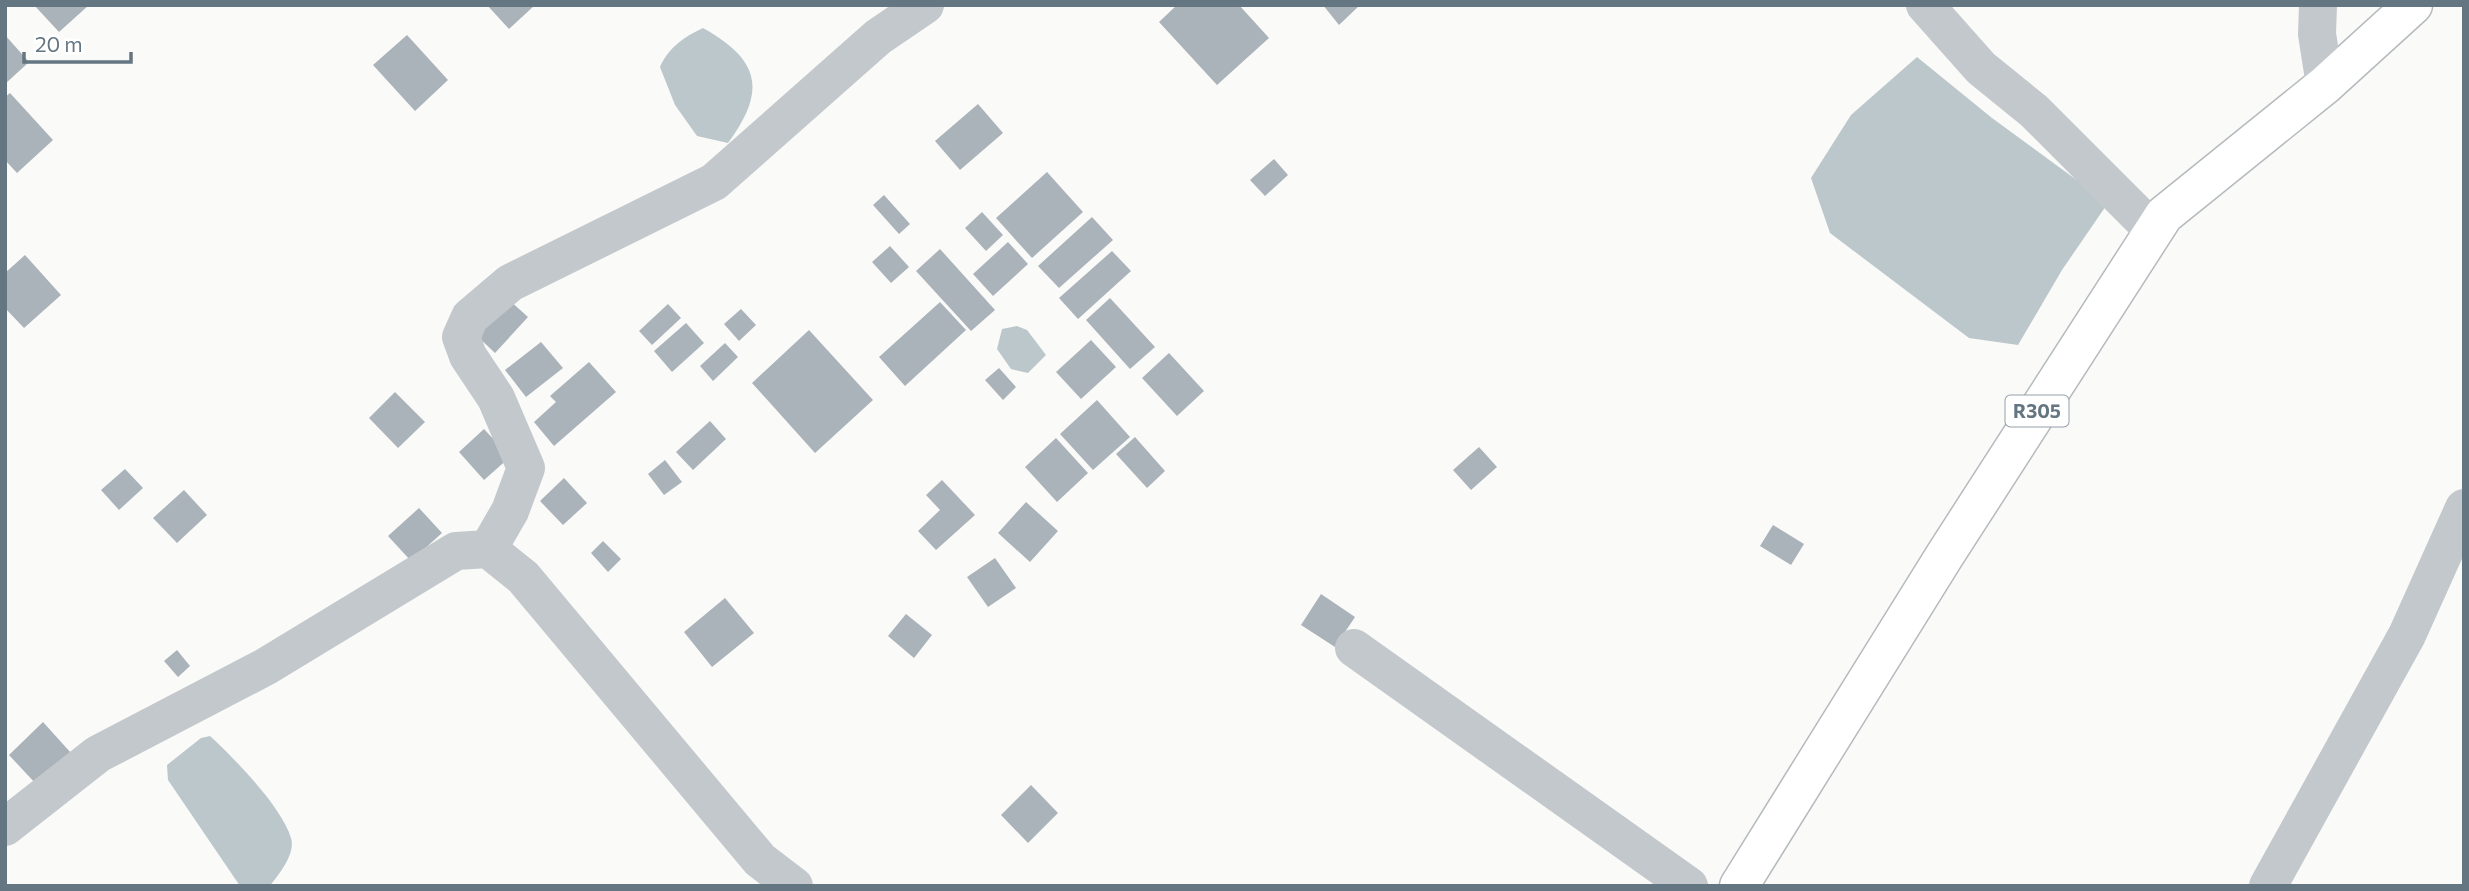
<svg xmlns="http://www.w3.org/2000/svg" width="2469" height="891" viewBox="0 0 2469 891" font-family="Commissioner,sans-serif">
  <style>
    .water { fill: #bbc7cb }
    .building { fill: #aab3b9 }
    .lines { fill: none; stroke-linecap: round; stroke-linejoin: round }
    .major-casing { stroke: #b5babe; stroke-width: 41 }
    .minor { stroke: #c3c8cc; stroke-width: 38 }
    .major { stroke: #fff; stroke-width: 38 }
    .labels { text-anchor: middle; stroke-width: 7; stroke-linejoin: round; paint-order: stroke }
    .shield { fill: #fff; stroke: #939fa8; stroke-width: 2 }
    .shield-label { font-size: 19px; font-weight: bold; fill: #657683 }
  </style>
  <rect width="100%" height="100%" fill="#fafaf8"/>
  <path class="water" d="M703,28C760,60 767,90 728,143L697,136L675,105L660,67C669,47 684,37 703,28Z
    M1917,57L1992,118L2108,203L2062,270L2018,345L1969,338L1830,233L1811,178L1851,115Z
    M1017,326L1027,330L1046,355L1028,373L1011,369L997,349L1002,329Z
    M210,736C234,758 282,807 291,838C296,854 279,874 270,886H240L168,780L167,765L201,738Z"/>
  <path class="building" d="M34,5H89L59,32Z
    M487,5H535L509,29Z
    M1177,5H1239L1269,38L1217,85L1159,22Z
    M1323,5H1360L1339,25Z
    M5,35L29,62L5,84Z
    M407,35L448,80L415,111L373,65Z
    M10,93L53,140L17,173L5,160V97Z
    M978,104L1003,133L960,170L935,141Z
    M1274,159L1288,175L1265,196L1250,180Z
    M1047,172L1083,212L1032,258L996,218Z
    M884,195L910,224L899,234L873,205Z
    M982,212L1003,235L986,251L965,228Z
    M1092,217L1113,240L1059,288L1038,266Z
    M1008,242L1028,264L993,296L973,274Z
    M890,246L909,267L891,283L872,262Z
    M940,249L995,310L971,331L916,271Z
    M1112,251L1131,271L1078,319L1059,298Z
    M25,255L61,295L24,328L5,308V273Z
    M1110,298L1155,347L1130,369L1086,320Z
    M508,299L528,317L495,353L475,334Z
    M940,302L966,330L905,386L879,357Z
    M668,304L681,318L652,345L639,331Z
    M741,309L756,325L739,341L724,324Z
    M686,323L704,343L672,372L654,351Z
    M809,330L873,400L815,453L752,383Z
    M1091,340L1116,367L1081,399L1056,372Z
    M541,342L563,368L526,397L505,370Z
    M725,343L738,357L713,381L700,366Z
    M1169,353L1204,391L1177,416L1142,378Z
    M589,362L616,392L554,446L534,422L556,402L550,396Z
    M999,368L1016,387L1003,400L985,380Z
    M395,392L425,422L398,448L369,418Z
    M1097,400L1130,437L1093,470L1060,434Z
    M710,421L726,439L693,470L676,452Z
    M484,429L510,457L484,480L459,452Z
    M1135,437L1165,471L1147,488L1116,454Z
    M1056,438L1088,473L1057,502L1025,467Z
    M1479,447L1497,467L1471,490L1453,470Z
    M665,460L682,482L664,495L648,474Z
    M125,469L143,488L119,510L101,490Z
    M564,478L587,503L563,525L540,501Z
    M942,480L975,515L936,550L918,531L940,510L926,495Z
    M184,490L207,515L177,543L153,518Z
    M1026,502L1058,531L1030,562L998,533Z
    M419,508L442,533L411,561L388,536Z
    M1773,525L1804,544L1791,565L1760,546Z
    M603,541L621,559L608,572L591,553Z
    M995,558L1016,588L988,607L967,577Z
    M1321,594L1355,617L1335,647L1301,625Z
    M725,598L754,633L712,667L684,632Z
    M906,614L932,635L914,658L888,636Z
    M177,650L190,666L178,677L164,661Z
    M43,722L71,753L37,785L9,755Z
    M1031,785L1058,813L1028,843L1001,815Z"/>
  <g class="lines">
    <g class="major-casing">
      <path id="major" d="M1739,886L1945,555L2164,215L2325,85L2413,5"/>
    </g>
    <path class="minor" d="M1925,5L1981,68L2034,111L2153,230
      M2318,5L2317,34L2325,85
      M488,549L510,511L526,468L496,398L468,356L461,337L470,317L510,283L714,182L878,37L925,5
      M1354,648L1689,886
      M5,827L98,754L265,667L456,551L488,549L523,577L760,860L794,886
      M2268,886L2407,635L2464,508"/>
    <use href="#major" class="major"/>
  </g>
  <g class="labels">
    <rect class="shield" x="2005.5" y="395.5" width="63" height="31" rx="5"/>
    <g class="shield-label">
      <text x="2037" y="418">R305</text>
    </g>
  </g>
  <rect width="2469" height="891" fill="none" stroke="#657683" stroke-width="14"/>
  <path d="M24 52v10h107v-10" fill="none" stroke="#657683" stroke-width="3.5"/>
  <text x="35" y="52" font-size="21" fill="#657683" stroke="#ffffff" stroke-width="5" paint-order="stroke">20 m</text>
</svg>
